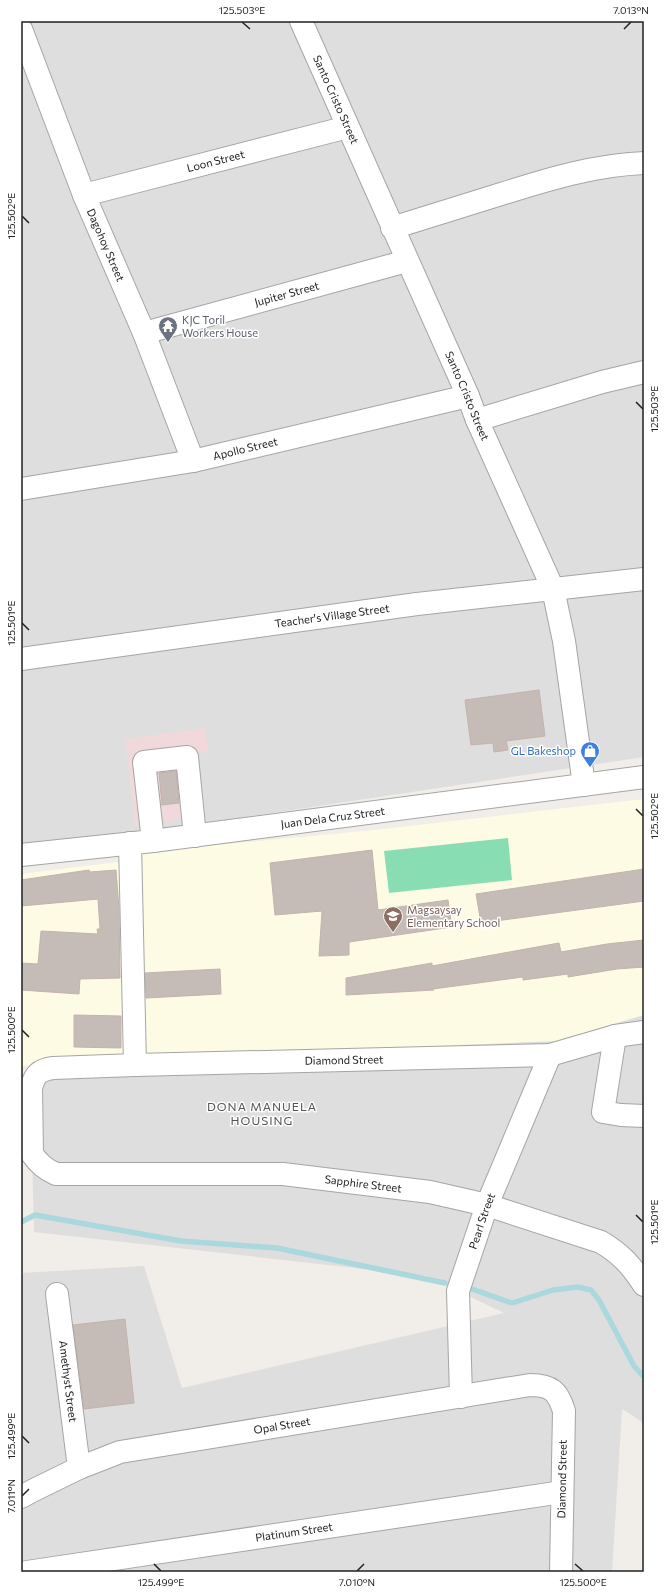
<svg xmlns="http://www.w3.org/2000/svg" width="665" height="1593" viewBox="0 0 665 1593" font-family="Commissioner,sans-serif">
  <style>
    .residential { fill: #dfdede }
    .commercial { fill: #f1d8da }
    .education { fill: #fefbe4 }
    .pitch { fill: #89ddb3 }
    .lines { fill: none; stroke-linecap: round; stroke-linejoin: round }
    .stream { stroke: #aad8dd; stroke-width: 5.5 }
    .building { fill: #c6bcb7; stroke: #c3b2ab }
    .minor-casing { stroke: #a5a5a5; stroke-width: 24 }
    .minor { stroke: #fff; stroke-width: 22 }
    .ticks { fill: none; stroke: #212121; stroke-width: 1.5 }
    .labels { text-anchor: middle; stroke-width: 3; stroke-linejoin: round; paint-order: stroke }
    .street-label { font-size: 11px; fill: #212121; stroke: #fff }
    .worship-label { font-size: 11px; fill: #5b616d; stroke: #fff; text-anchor: start }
    .shop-label { font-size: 11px; fill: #366cbe; stroke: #fff; text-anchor: end }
    .education-label { font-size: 11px; fill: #785e54; stroke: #fff; text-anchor: start }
    .neighbourhood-label { font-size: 12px; letter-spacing: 1px; fill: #545454; stroke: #fff }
    .neatline { fill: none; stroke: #212121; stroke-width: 1.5 }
    .ticks-label { font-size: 10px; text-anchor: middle; fill: #212121 }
  </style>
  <rect width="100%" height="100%" fill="#f1ede8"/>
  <path class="residential" d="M21,21H644V757L21,851Z
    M644,976V1423L622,1409L612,1572H21V1441L23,1440L21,1422V1273L144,1266L182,1388L504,1313L427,1276L34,1232L29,1027Z"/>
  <path class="commercial" d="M205,728L208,752L195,753L202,817L135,825L125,739Z"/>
  <path class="education" d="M644,799V1015L556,1041L144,1058L142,852L374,830Z
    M126,861L133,1055L21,1066V874Z"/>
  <path class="pitch" d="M508,838L512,880L389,893L384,851Z"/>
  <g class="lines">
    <path class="stream" d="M21,1222L35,1215L181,1241L277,1248L445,1283
      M469,1288L512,1303L553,1290L578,1287L591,1290L599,1300L634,1366L644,1377"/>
  </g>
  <path class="building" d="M539,690L545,736L506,741L508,750L494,752L493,743L471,745L465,700Z
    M176,771L179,803L162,805L159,773Z
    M372,850L378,910L448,900L452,927L349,942V955L319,956L322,911L275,915L270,863Z
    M644,869V901L481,923L476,894Z
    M89,870L90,872L116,870L119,909L120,978L80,979L79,994L21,990V963L38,964L41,931L98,934L97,929H100L98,899L21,906V880Z
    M644,940V967L617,969L568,977V974L523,980V977L433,989L434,990L346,995V978L432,963V966L559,943L561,952L607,944Z
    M220,969L221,994L146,998L145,973Z
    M74,1015L121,1016V1048L74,1047Z
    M125,1319L134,1403L84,1409L73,1325Z"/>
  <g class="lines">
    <g class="minor-casing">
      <g id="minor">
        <path id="s1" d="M301,21L468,396L477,420L553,589L564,641L584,785"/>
        <path id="s2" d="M21,29L84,195L144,333L193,461"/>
        <path id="s3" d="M84,195L348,127"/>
        <path d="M392,228C427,217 462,206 498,195C546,180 593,165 644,163"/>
        <path id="s4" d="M144,333L407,261"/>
        <path d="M477,420L602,382L644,372"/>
        <path id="s5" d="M21,489L193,461L468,396"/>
        <path id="s6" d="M21,659L417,604L644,579"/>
        <path d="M153,841L144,762L187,757L195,836"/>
        <path d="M130,843L135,1065"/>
        <path id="s7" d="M21,855L153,841L644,777"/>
        <path id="s8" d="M644,1032L615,1036L550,1055L135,1065L53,1068C39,1070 35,1074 31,1088L32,1154C39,1164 45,1169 56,1174H283L430,1192L487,1205L601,1242C621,1254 631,1265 644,1285"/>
        <path d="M615,1036L603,1112L621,1115L644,1116"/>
        <path id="s9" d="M57,1294L79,1468"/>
        <path id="s10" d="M461,1397L458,1291L487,1205L550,1055"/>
        <path id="s11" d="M21,1497L34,1490L79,1468L120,1452L530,1385C551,1385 558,1391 564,1411L561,1572"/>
        <path id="s12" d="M27,1572L562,1492"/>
      </g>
    </g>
    <use href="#minor" class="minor"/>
  </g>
  <path class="ticks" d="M242,22L250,29M624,29L631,22M22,216L29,223M636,402L643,409M22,623L29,630M636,809L643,816M22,1030L29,1037M636,1215L643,1222M22,1436L29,1443M22,1496L29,1489M154,1564L161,1571M575,1564L583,1571M357,1571L364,1564"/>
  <defs>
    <g id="temple-pin" transform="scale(1)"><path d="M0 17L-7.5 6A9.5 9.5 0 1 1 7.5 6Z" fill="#6b7280" stroke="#fff"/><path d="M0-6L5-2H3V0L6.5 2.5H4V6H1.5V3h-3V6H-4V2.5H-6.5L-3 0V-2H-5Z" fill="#fff"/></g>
    <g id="shop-pin" transform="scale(1)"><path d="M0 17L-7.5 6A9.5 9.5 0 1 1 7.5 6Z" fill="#3f7fe0" stroke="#fff"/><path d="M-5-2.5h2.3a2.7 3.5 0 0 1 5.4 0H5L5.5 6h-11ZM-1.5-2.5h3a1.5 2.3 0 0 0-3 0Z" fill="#fff"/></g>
    <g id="school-pin" transform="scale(1)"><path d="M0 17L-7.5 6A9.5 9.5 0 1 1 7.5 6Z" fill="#8d6e63" stroke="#fff"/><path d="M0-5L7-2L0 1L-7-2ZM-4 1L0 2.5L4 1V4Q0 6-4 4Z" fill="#fff"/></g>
  </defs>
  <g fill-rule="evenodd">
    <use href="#temple-pin" x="168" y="326"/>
    <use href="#shop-pin" x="590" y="751"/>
    <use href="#school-pin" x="393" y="916"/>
  </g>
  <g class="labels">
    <g class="street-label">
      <text dy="4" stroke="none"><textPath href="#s1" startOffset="86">Santo Cristo Street</textPath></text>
      <text dy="4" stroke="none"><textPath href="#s3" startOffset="136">Loon Street</textPath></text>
      <text dy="4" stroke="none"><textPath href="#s2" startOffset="232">Dagohoy Street</textPath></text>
      <text dy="4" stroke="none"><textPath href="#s4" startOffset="148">Jupiter Street</textPath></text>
      <text dy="4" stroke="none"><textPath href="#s1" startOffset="410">Santo Cristo Street</textPath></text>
      <text dy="4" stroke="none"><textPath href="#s5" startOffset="228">Apollo Street</textPath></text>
      <text dy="4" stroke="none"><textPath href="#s6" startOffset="314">Teacher's Village Street</textPath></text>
      <text dy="4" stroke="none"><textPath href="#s7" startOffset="314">Juan Dela Cruz Street</textPath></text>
      <text transform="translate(344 1060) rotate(-1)" y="4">Diamond Street</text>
      <text dy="4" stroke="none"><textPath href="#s8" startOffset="1032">Sapphire Street</textPath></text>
      <text dy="4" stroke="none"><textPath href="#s10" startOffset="180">Pearl Street</textPath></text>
      <text dy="4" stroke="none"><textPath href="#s9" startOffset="88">Amethyst Street</textPath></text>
      <text dy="4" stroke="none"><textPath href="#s11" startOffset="273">Opal Street</textPath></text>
      <text transform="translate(562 1479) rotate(-89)" y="4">Diamond Street</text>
      <text dy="4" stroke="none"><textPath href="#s12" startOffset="270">Platinum Street</textPath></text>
    </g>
    <g class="worship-label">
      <text x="182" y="324">KJC Toril<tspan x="182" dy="13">Workers House</tspan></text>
    </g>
    <g class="shop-label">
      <text x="576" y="755">GL Bakeshop</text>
    </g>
    <g class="education-label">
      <text x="407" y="914">Magsaysay<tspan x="407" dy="13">Elementary School</tspan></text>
    </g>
    <g class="neighbourhood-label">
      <text x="262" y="1111">DONA MANUELA<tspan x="262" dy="14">HOUSING</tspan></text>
    </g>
  </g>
  <rect width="665" height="1593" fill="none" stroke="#ffffff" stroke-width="44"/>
  <rect x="22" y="22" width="621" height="1549" class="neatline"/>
  <g class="ticks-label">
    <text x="242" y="14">125.503°E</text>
    <text x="631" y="14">7.013°N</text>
    <text transform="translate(11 216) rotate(-90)" y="4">125.502°E</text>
    <text transform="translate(654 409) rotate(-90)" y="4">125.503°E</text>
    <text transform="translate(11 623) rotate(-90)" y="4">125.501°E</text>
    <text transform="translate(654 816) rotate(-90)" y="4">125.502°E</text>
    <text transform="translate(11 1030) rotate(-90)" y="4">125.500°E</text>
    <text transform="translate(654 1222) rotate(-90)" y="4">125.501°E</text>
    <text transform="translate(11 1436) rotate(-90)" y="4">125.499°E</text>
    <text transform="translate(11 1496) rotate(-90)" y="4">7.011°N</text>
    <text x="161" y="1586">125.499°E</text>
    <text x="357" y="1586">7.010°N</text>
    <text x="583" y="1586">125.500°E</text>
  </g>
</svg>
